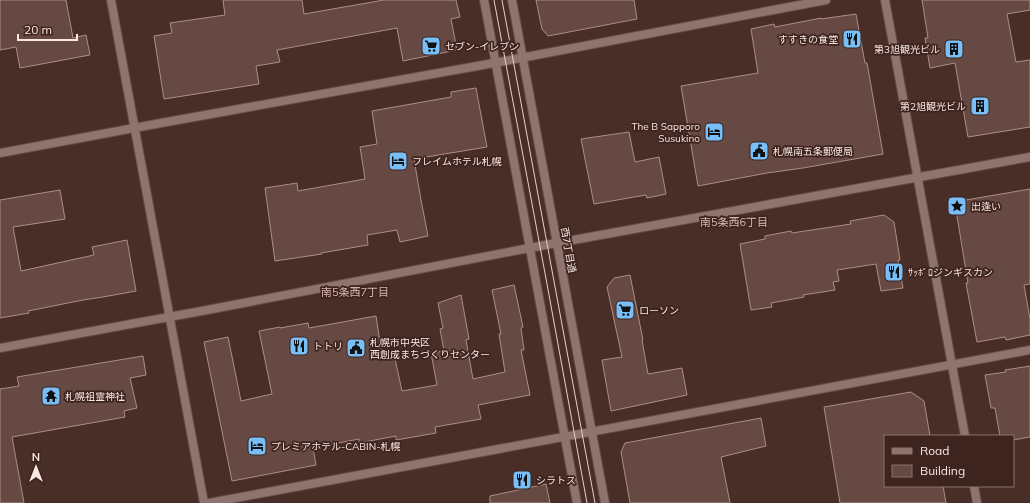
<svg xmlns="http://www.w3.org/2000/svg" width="1030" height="503" viewBox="0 0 1030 503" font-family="Mulish,'Noto Sans JP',sans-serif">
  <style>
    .building { fill: #664942; stroke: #ae8d86 }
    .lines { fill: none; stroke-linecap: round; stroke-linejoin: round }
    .minor-casing { stroke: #654c46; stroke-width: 10 }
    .tertiary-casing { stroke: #654c46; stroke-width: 10 }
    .minor { stroke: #8e746d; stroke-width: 8 }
    .tertiary { stroke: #8e746d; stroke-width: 8 }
    .tram { stroke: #e4d0cc; stroke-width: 1 }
    .labels { text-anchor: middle; stroke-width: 3.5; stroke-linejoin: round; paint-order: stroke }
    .poi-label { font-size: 10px; fill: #f9e7e3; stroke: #3e241f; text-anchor: start }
    .street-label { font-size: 10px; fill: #f9e7e3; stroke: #3e241f }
    .neighbourhood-label { font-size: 11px; fill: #d9b7af; stroke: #3e241f }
  </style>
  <rect width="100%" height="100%" fill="#492e28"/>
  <path class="building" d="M0,0H66L73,38L86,35L90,55L20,68L16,47L0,50Z
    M223,0H302L304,14L384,0H456L460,17L451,19L457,50L403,61L397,28L277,50L280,62L256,66L259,84L164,99L154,36L172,33L170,23L225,15Z
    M536,0H634L637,19L548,36L542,29Z
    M922,0H1030V10L1007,14L1016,62L1030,60V127L968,137L955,63L930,68L925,38H928Z
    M856,14L865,63H867L883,154L803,168L767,173L698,186L681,86L758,73L751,29L774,24L775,27L821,18V19Z
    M476,88L487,147L414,159L421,200L428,236L400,242L397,230L367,235L368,245L321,253L322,254L275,261L265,188L297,183L298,191L365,179L360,147L377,144L372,111L451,97V92Z
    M629,132L635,162L659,157L666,194L647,198L646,195L594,204L581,139Z
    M1030,189V284L1024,285L1030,319V335L1006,340L1005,337L977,342L966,283H968L957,216L966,200Z
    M60,190L65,219L13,227L21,271L94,255L92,247L127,240L136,291L103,297L83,300L28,311L29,313L0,318V200Z
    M884,215L894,222L900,260H898L903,288L881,291L876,264L837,270L839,281L833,282L835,290L803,295L804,297L771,303L772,307L751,310L740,244L765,239V236L791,231L792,233L851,224L850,221Z
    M630,275L643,340H642L648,374L682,368L687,395L611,411L602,360L622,357L607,287L614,278Z
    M514,285L523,327L521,328L524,350H521L530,395L478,405L481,419L435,427L436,433L396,440V436L359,443V439L313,448L316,465L232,481L204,342L228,337L241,401L272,394L259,331L280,327V328L308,323L309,328L376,316L382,356L394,354L402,391L437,385L431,353L444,351L440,329L443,328L438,303L461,295L469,339L466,340L473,379L505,372L499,334H501L492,290Z
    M143,356L146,375L130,378L137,408L124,411L125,417L12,437L24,503H0V389L19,386L17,377Z
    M1030,366V437L1013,440V436H1000L995,408H991L985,375L1006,372L1005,370Z
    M911,392L924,401L930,436H885V486H943L946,503H840L824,407Z
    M761,418L766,446L721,457L730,503H630L621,452L625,443Z
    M546,484L550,503H490V496Z"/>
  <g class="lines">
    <g class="minor-casing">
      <path id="minor" d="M0,153L161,123L505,61L826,0
        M209,503L1030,350"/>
    </g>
    <g class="tertiary-casing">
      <path id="tertiary" d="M111,0L204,503
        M484,0L577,503
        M512,0L605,503
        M885,0L965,436
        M0,348L207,310L540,246L1030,157
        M974,486L977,503"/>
    </g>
    <use href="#minor" class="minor"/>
    <use href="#tertiary" class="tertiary"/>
    <path class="tram" d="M494,0L547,284L587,503
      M502,0L595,503"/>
  </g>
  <defs>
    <g id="restaurant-square" transform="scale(1)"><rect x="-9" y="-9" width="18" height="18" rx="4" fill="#78bff7" stroke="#3e241f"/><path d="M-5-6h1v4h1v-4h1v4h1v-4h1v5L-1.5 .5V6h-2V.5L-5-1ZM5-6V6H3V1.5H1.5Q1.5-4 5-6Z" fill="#111"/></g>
    <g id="supermarket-square" transform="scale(1)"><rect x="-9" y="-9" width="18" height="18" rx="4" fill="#78bff7" stroke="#3e241f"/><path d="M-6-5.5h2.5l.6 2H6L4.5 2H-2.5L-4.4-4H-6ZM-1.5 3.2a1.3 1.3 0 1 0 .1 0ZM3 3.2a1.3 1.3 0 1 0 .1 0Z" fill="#111"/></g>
    <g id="building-square" transform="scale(1)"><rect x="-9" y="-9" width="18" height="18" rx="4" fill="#78bff7" stroke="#3e241f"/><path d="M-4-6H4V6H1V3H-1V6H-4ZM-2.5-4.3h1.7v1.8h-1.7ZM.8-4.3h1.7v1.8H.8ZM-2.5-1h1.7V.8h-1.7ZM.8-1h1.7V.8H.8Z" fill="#111"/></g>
    <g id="hotel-square" transform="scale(1)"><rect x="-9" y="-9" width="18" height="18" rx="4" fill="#78bff7" stroke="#3e241f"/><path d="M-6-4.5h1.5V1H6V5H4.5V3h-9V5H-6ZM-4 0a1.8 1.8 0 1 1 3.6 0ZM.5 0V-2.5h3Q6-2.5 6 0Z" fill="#111"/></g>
    <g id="civic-square" transform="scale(1)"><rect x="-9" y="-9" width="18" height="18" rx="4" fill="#78bff7" stroke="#3e241f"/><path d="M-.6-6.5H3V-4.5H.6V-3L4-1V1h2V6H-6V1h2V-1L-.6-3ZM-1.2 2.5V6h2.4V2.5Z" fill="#111"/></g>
    <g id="sight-square" transform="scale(1)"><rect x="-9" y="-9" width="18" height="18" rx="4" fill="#78bff7" stroke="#3e241f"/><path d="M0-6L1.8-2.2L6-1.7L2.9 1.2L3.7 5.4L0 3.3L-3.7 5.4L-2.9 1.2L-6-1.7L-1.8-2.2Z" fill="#111"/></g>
    <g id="temple-square" transform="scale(1)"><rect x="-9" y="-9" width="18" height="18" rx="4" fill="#78bff7" stroke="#3e241f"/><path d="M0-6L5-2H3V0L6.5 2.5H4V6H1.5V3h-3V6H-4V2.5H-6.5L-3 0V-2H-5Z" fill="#111"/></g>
  </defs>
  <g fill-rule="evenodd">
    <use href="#restaurant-square" x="852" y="39"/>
    <use href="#supermarket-square" x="431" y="46"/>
    <use href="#building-square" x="954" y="49"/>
    <use href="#building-square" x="980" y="106"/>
    <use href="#hotel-square" x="714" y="132"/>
    <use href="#civic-square" x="759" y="151"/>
    <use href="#hotel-square" x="398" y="161"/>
    <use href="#sight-square" x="957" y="206"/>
    <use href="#restaurant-square" x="894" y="272"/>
    <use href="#supermarket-square" x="625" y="310"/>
    <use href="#restaurant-square" x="299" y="346"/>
    <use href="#civic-square" x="356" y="348"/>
    <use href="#temple-square" x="51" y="396"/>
    <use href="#hotel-square" x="257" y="446"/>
    <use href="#restaurant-square" x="522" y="480"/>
  </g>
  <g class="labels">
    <g class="poi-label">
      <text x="838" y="43" text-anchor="end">すすきの食堂</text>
      <text x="445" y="50">セブン-イレブン</text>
      <text x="940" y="53" text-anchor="end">第3旭観光ビル</text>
      <text x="966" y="110" text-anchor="end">第2旭観光ビル</text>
      <text x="700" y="130" text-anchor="end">The B Sapporo<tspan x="700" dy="12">Susukino</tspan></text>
      <text x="773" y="155">札幌南五条郵便局</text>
      <text x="412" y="165">フレイムホテル札幌</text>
      <text x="971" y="210">出逢い</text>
      <text x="908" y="276">ｻｯﾎﾟﾛジンギスカン</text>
      <text x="639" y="314">ローソン</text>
      <text x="370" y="346">札幌市中央区<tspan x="370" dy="12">西創成まちづくりセンター</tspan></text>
      <text x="313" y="350">トトリ</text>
      <text x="65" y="400">札幌祖霊神社</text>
      <text x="271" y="450">プレミアホテル-CABIN-札幌</text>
      <text x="536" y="484">シラトス</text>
    </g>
    <g class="street-label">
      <text transform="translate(569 250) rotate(80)" y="4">西7丁目通</text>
    </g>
    <g class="neighbourhood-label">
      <text x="734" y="226">南5条西6丁目</text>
      <text x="355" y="296">南5条西7丁目</text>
    </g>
  </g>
  <rect x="884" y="435" width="130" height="52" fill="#3e241f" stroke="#89726d"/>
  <rect x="892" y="448" width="20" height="6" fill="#8e746d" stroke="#89726d"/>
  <text x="920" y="455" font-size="12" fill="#f9e7e3">Road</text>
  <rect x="892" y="465" width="20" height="12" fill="#664942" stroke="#89726d"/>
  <text x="920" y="475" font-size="12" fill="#f9e7e3">Building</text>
  <g transform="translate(36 467)" stroke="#3e241f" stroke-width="3" paint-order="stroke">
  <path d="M0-3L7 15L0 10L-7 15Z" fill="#f9e7e3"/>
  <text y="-6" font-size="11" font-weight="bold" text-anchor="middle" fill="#f9e7e3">N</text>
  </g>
  <path d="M18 34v6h59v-6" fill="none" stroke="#f9e7e3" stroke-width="2"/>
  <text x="24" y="34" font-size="12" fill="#f9e7e3" stroke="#3e241f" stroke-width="3" paint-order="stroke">20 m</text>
</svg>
